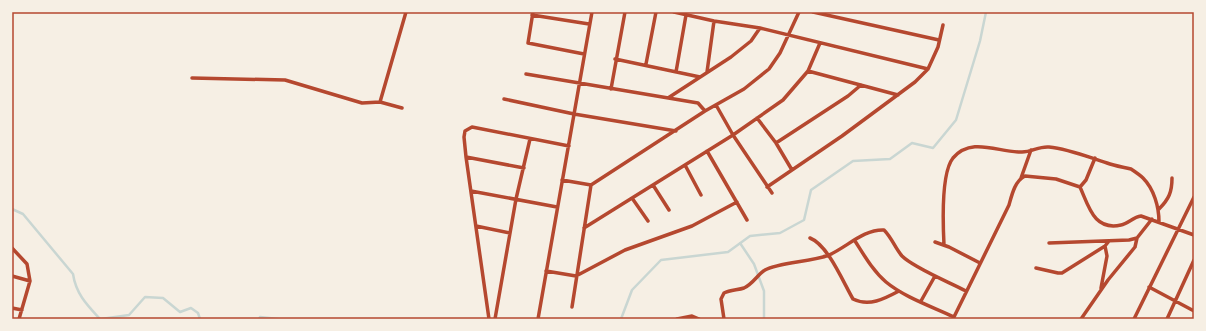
<svg xmlns="http://www.w3.org/2000/svg" width="1206" height="331" viewBox="0 0 1206 331" font-family="'Golos Text',sans-serif">
  <style>
    .lines { fill: none; stroke-linecap: round; stroke-linejoin: round }
    .stream { stroke: #c9d6d2; stroke-width: 2.5 }
    .minor { stroke: #b5482f; stroke-width: 3.5 }
    .neatline { fill: none; stroke: #b5482f; stroke-width: 1.5 }
  </style>
  <rect width="100%" height="100%" fill="#f6efe4"/>
  <g class="lines">
    <path class="stream" d="M12,209L23,214L73,274C76,294 87,305 100,319
      M740,243L754,264L764,291V319
      M101,319L129,315L145,297L163,298L180,312L191,308L198,313L200,319
      M259,319L260,317L278,319
      M621,319L632,290L661,260L728,252L750,236L780,233L804,220L811,190L853,161L890,159L912,143L933,148L956,120L980,41L986,12"/>
    <path class="minor" d="M533,12L528,43L584,54
      M674,12L714,21L760,28L928,69
      M813,12L939,40
      M532,15L589,24
      M615,59L700,77
      M646,64L656,12
      M808,71L898,95
      M676,72L686,15
      M707,72L714,21
      M526,74L698,103L705,111
      M192,78L285,80L362,103L380,102
      M611,89L625,12
      M668,98L731,57L751,41L760,28
      M504,99L574,114L676,131
      M716,105L733,135L772,193
      M402,108L380,102L406,12
      M757,118L776,143L792,170
      M776,143L848,96L861,85
      M707,151L747,220
      M466,157L524,168
      M685,165L701,195
      M1021,178L1031,150
      M562,180L591,185
      M653,185L669,210
      M767,187L842,136L915,82L928,69L938,47L943,25
      M1080,187L1086,180L1095,158
      M471,191L557,207
      M632,198L648,221
      M1159,209C1169,199 1172,192 1172,178
      M476,226L510,233
      M584,228L733,135L783,100L808,71L820,43
      M810,238C828,245 843,282 853,299C869,307 884,299 899,291
      M855,241C864,255 873,271 886,282C904,297 933,307 954,317
      M935,242L949,247L980,263
      M1049,243L1129,240L1137,238L1152,219
      M944,245C943,225 941,173 953,158C972,136 999,153 1022,152C1032,152 1039,146 1049,147C1069,149 1088,157 1107,163C1115,166 1123,167 1131,169C1134,171 1140,175 1143,178C1154,189 1159,207 1159,222
      M12,248L27,264L30,281
      M1036,268L1058,273H1062L1105,246L1109,241
      M546,271L576,276L625,250L692,226L737,202
      M12,276L30,281L19,319
      M1149,287L1194,311
      M1101,288L1107,256L1105,246
      M921,301L935,276
      M572,307L591,185L705,111L744,89L769,69L780,53L799,12
      M12,308L22,310
      M489,319L466,157L464,137L465,131L472,127L569,146
      M495,319L516,199L530,139
      M538,319L592,12
      M677,319L692,316L699,319
      M724,319L721,299L724,293C730,290 738,290 744,288C753,284 758,274 765,270C779,262 811,262 829,255C847,247 864,229 884,230C892,238 895,248 902,256C914,268 949,282 966,291
      M953,319L1009,205C1012,194 1015,181 1025,176L1056,179L1080,187C1089,207 1094,231 1121,225C1128,224 1133,217 1141,216L1194,235
      M1081,319L1108,280L1135,247L1137,238
      M1134,319L1194,197
      M1167,319L1194,260"/>
  </g>
  <rect width="1206" height="331" fill="none" stroke="#f6efe4" stroke-width="26"/>
  <rect x="13" y="13" width="1180" height="305" class="neatline"/>
</svg>
